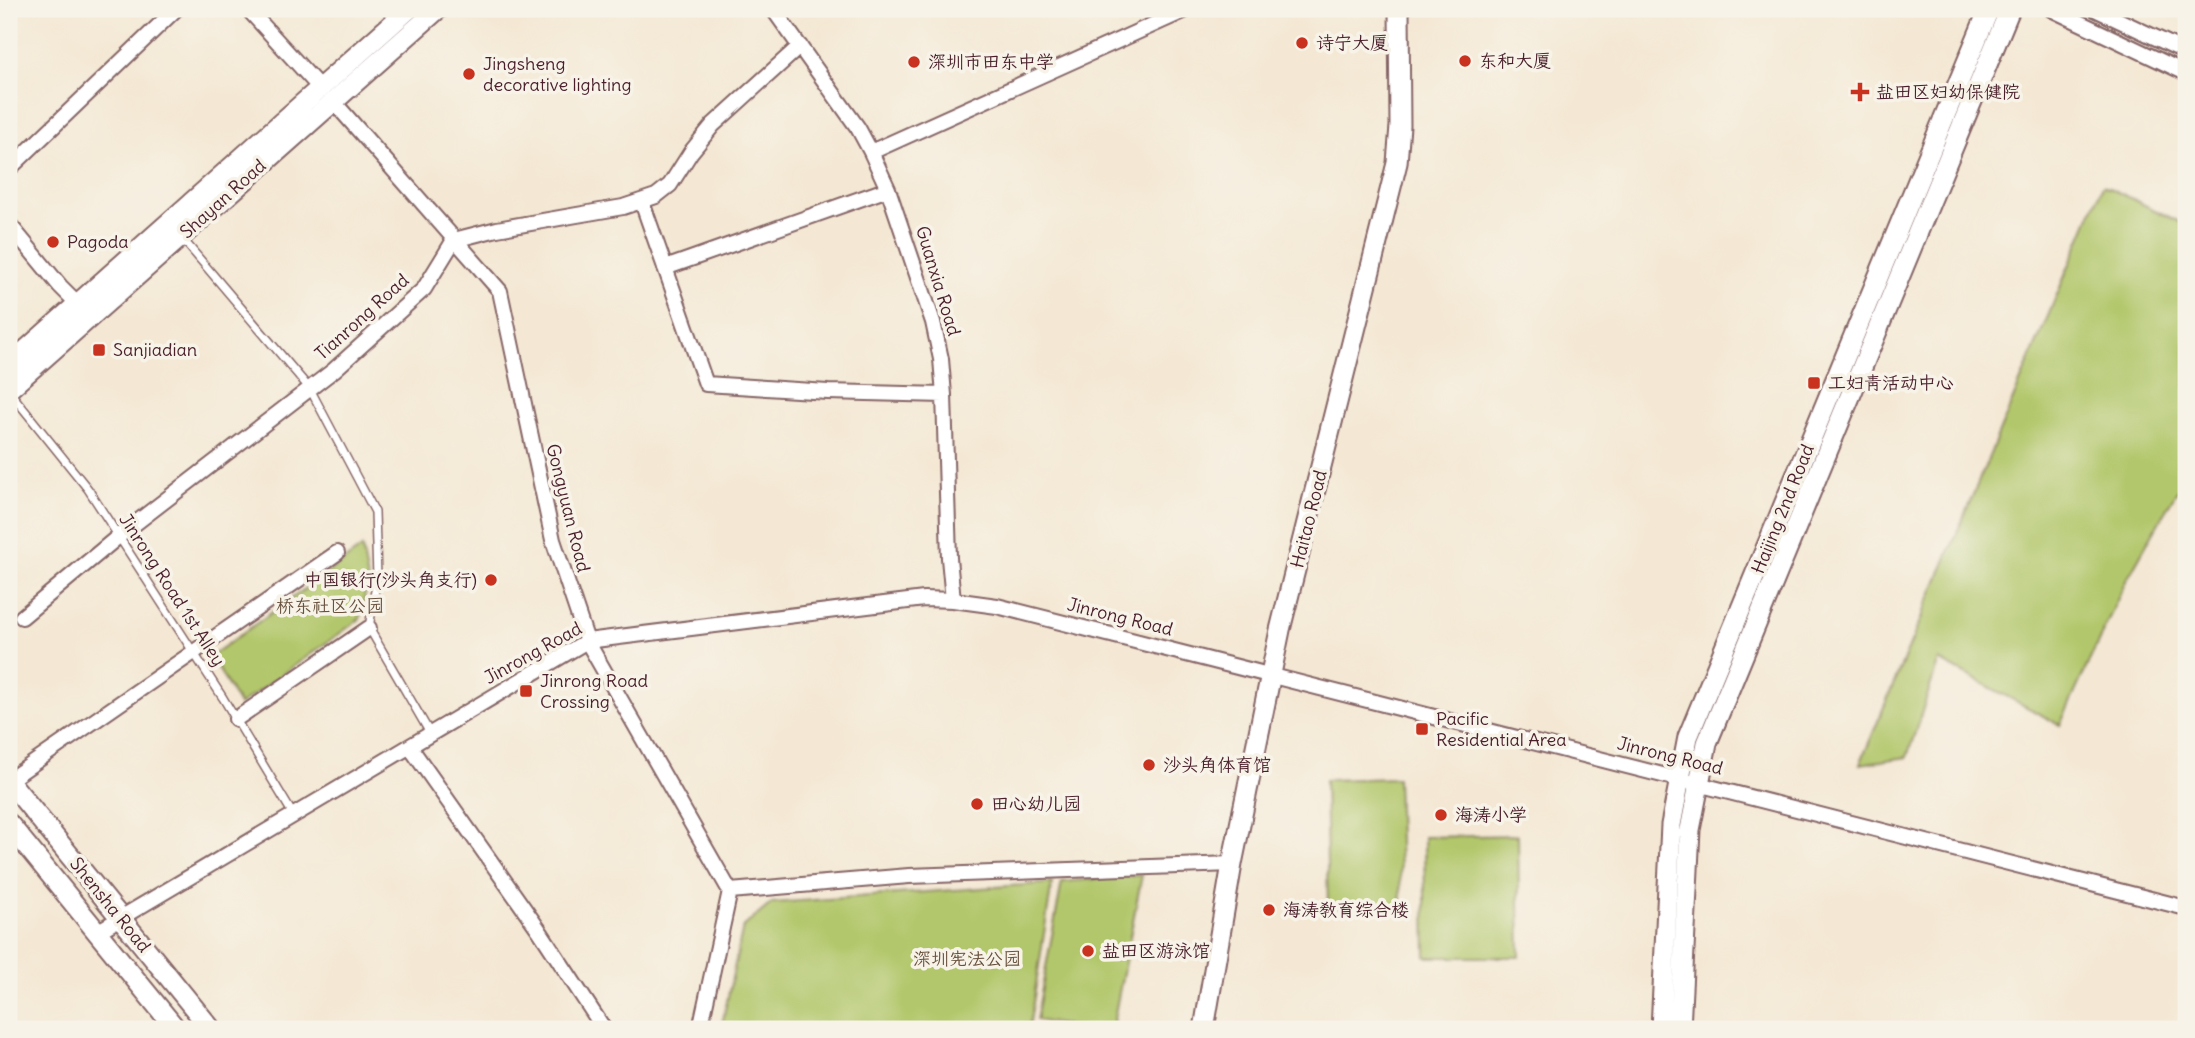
<svg xmlns="http://www.w3.org/2000/svg" width="2195" height="1038" viewBox="0 0 2195 1038" font-family="Delius,'LXGW WenKai TC',sans-serif">
  <style>
    .green { fill: #b2c76c; stroke: #7e734c; stroke-width: 2 }
    .lines { fill: none; stroke-linecap: round; stroke-linejoin: round }
    .lane-casing { stroke: #866566; stroke-width: 10 }
    .street-casing { stroke: #866566; stroke-width: 18 }
    .secondary-casing { stroke: #866566; stroke-width: 23 }
    .lane { stroke: #fff; stroke-width: 7 }
    .street { stroke: #fff; stroke-width: 14 }
    .secondary { stroke: #fff; stroke-width: 19 }
    .poi-dot { fill: #c8321e; stroke: #f7f3e8; stroke-width: 2.5 }
    .labels { text-anchor: middle; stroke-width: 7; stroke-linejoin: round; paint-order: stroke }
    .poi-label { font-size: 18px; fill: #4a1f2b; stroke: #f7f3e8; text-anchor: start }
    .street-label { font-size: 18px; fill: #4a1f2b; stroke: #f7f3e8 }
    .park-label { font-size: 18px; fill: #69513e; stroke: #f7f3e8 }
  </style>
  <rect width="100%" height="100%" fill="#f7f3e8"/>
  <filter id="ink" filterUnits="userSpaceOnUse"><feTurbulence type="fractalNoise" baseFrequency=".0143" numOctaves="2"/><feDisplacementMap in="SourceGraphic" scale="14" xChannelSelector="R" yChannelSelector="G"/><feConvolveMatrix kernelMatrix="1 2 1 2 8 2 1 2 1" color-interpolation-filters="sRGB"/></filter>
  <filter id="wash" filterUnits="userSpaceOnUse"><feTurbulence type="fractalNoise" baseFrequency=".00686" numOctaves="4" result="noise"/><feDisplacementMap in="SourceGraphic" scale="28" xChannelSelector="R" yChannelSelector="G"/><feGaussianBlur stdDeviation="1.57" result="paint"/><feColorMatrix in="noise" values="0 0 0 0 0 0 0 0 0 0 0 0 0 0 0 0 0 1.4 0 .05"/><feComposite in="paint" operator="in"/></filter>
  <g filter="url(#wash)">
    <rect width="100%" height="100%" fill="#f4e8d4"/>
    <path class="green" d="M2103,185L2186,225V481L2175,494L2126,581L2060,725L1939,660L1907,757L1860,764Z
      M362,548L368,580L360,619L239,705L211,656Z
      M1397,778L1401,905L1328,907L1325,780Z
      M1518,835L1520,957H1426L1424,837Z
      M1142,875L1112,1029H1087L1036,1020L1062,882Z
      M1052,883L1029,1029H721L743,927L772,903Z"/>
  </g>
  <g filter="url(#ink)">
    <g class="lines">
      <g class="lane-casing">
        <path id="lane" d="M181,237L310,389L375,512L377,578L369,628L431,735
          M9,391L88,489L223,698L294,816"/>
      </g>
      <g class="street-casing">
        <path id="street" d="M248,9L320,88
          M773,9L858,128L871,152L888,189L933,322L941,359L944,395L949,558L953,600
          M2051,9L2186,73
          M2095,9L2186,52
          M333,101L500,291L553,540L587,641L730,891L700,1029
          M871,152L1188,9
          M9,169L176,9
          M642,202L706,384L828,392L944,395
          M9,224L60,286L78,304
          M665,268L888,189
          M22,617L119,536L334,370L424,289L454,240L497,229L623,207L656,196L670,185L691,152L713,125L800,46
          M236,719L369,628
          M410,747L539,930L604,1029
          M9,780L337,553
          M730,891L909,876L1232,864
          M97,932L587,641L924,599L953,600L997,606L2186,908"/>
      </g>
      <g class="secondary-casing">
        <path id="secondary" d="M9,365L409,9
          M9,389L438,9
          M9,781L211,1029
          M9,824L176,1029
          M1204,1029L1232,864L1280,630L1397,163L1400,126L1399,9
          M1661,1029L1671,825L1688,737L1989,9
          M1680,1029L1690,830L1707,743L2010,9"/>
      </g>
      <use href="#lane" class="lane"/>
      <use href="#street" class="street"/>
      <use href="#secondary" class="secondary"/>
    </g>
  </g>
  <g class="poi-dot">
    <circle cx="1302" cy="43" r="7"/>
    <circle cx="1465" cy="61" r="7"/>
    <circle cx="914" cy="62" r="7"/>
    <circle cx="469" cy="74" r="7"/>
    <path d="M1856.5 81.5h7v7h7v7h-7v7h-7v-7h-7v-7h7z"/>
    <circle cx="53" cy="242" r="7"/>
    <rect x="92" y="343" width="14" height="14" rx="3.5"/>
    <rect x="1807" y="376" width="14" height="14" rx="3.5"/>
    <circle cx="491" cy="580" r="7"/>
    <rect x="519" y="684" width="14" height="14" rx="3.5"/>
    <rect x="1415" y="722" width="14" height="14" rx="3.5"/>
    <circle cx="1149" cy="765" r="7"/>
    <circle cx="977" cy="804" r="7"/>
    <circle cx="1441" cy="815" r="7"/>
    <circle cx="1269" cy="910" r="7"/>
    <circle cx="1088" cy="951" r="7"/>
  </g>
  <g class="labels">
    <g class="poi-label">
      <text x="1316" y="49">诗宁大厦</text>
      <text x="1479" y="67">东和大厦</text>
      <text x="928" y="68">深圳市田东中学</text>
      <text x="483" y="70">Jingsheng<tspan x="483" dy="21">decorative lighting</tspan></text>
      <text x="1876" y="98">盐田区妇幼保健院</text>
      <text x="67" y="248">Pagoda</text>
      <text x="113" y="356">Sanjiadian</text>
      <text x="1828" y="389">工妇青活动中心</text>
      <text x="477" y="586" text-anchor="end">中国银行(沙头角支行)</text>
      <text x="540" y="687">Jinrong Road<tspan x="540" dy="21">Crossing</tspan></text>
      <text x="1436" y="725">Pacific<tspan x="1436" dy="21">Residential Area</tspan></text>
      <text x="1163" y="771">沙头角体育馆</text>
      <text x="991" y="810">田心幼儿园</text>
      <text x="1455" y="821">海涛小学</text>
      <text x="1283" y="916">海涛教育综合楼</text>
      <text x="1102" y="957">盐田区游泳馆</text>
    </g>
    <g class="street-label">
      <text transform="translate(223 199) rotate(-42)" y="6">Shayan Road</text>
      <text transform="translate(938 281) rotate(73)" y="6">Guanxia Road</text>
      <text transform="translate(362 317) rotate(-42)" y="6">Tianrong Road</text>
      <text transform="translate(568 508) rotate(76)" y="6">Gongyuan Road</text>
      <text transform="translate(1783 509) rotate(-68)" y="6">Haijing 2nd Road</text>
      <text transform="translate(1309 519) rotate(-76)" y="6">Haitao Road</text>
      <text transform="translate(172 590) rotate(57)" y="6">Jinrong Road 1st Alley</text>
      <text transform="translate(1120 617) rotate(14)" y="6">Jinrong Road</text>
      <text transform="translate(533 653) rotate(-29)" y="6">Jinrong Road</text>
      <text transform="translate(1670 756) rotate(14)" y="6">Jinrong Road</text>
      <text transform="translate(110 905) rotate(51)" y="6">Shensha Road</text>
    </g>
    <g class="park-label">
      <text x="330" y="612">桥东社区公园</text>
      <text x="967" y="965">深圳宪法公园</text>
    </g>
  </g>
  <rect width="2195" height="1038" fill="none" stroke="#f7f3e8" stroke-width="35"/>
</svg>
